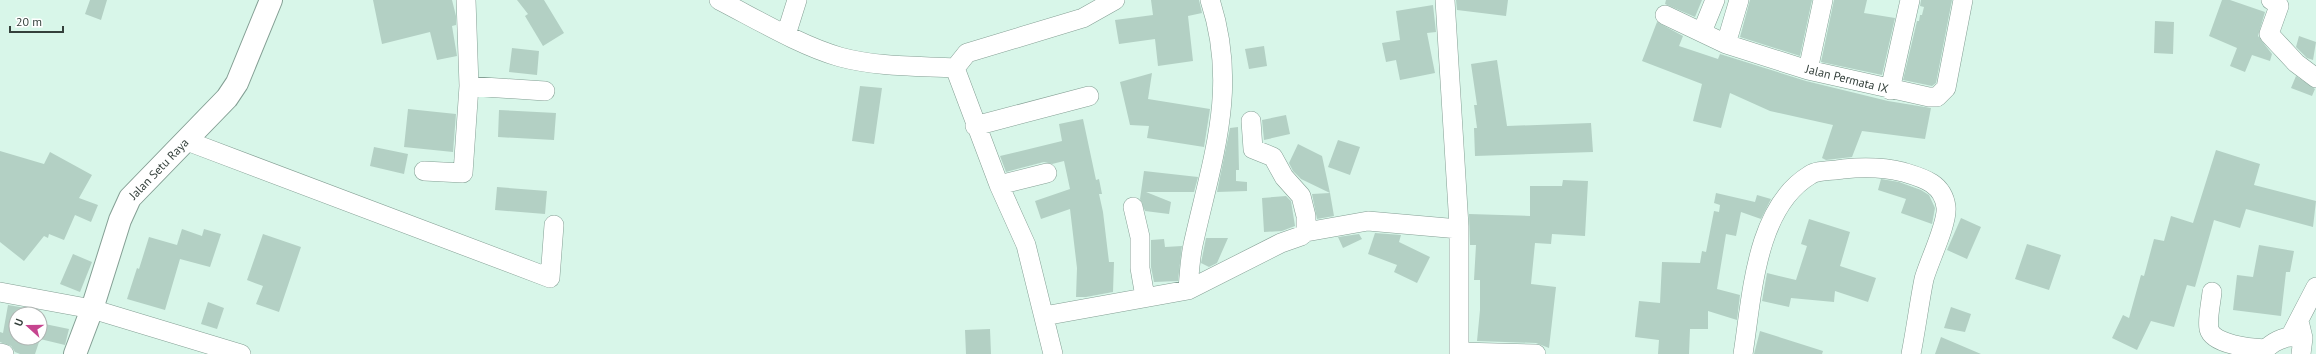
<svg xmlns="http://www.w3.org/2000/svg" width="2316" height="354" viewBox="0 0 2316 354" font-family="'PT Sans',sans-serif">
  <style>
    .building { fill: #b3d0c4 }
    .lines { fill: none; stroke-linecap: round; stroke-linejoin: round }
    .street-casing { stroke: #849f94; stroke-width: 20 }
    .secondary-casing { stroke: #849f94; stroke-width: 24 }
    .street { stroke: #fff; stroke-width: 19 }
    .secondary { stroke: #fff; stroke-width: 22 }
    .labels { text-anchor: middle; stroke-width: 3; stroke-linejoin: round; paint-order: stroke }
    .street-label { font-size: 12px; fill: #34403b; stroke: #fff }
  </style>
  <rect width="100%" height="100%" fill="#d8f6e9"/>
  <path class="building" d="M90,0H107L101,20L85,14Z
    M373,0H452L456,16V25L452,26L457,56L437,60L430,32L382,44Z
    M517,0H544L564,33L543,46L525,16L528,14Z
    M1151,0H1199L1202,13L1188,16L1193,61L1158,66L1155,39L1119,44L1115,20L1153,15Z
    M1456,0H1508L1506,16L1457,10Z
    M1666,0H1702L1695,17L1665,4Z
    M1750,0H1812L1800,56L1740,37Z
    M1834,0H1867L1864,13L1895,18L1882,75L1821,62Z
    M1921,0H1952L1936,83L1932,86L1903,80L1917,21H1919L1920,15H1922L1924,7L1920,6Z
    M2222,0H2230L2265,12L2258,36L2272,54L2270,61L2252,55L2245,72L2230,66L2237,48L2209,36Z
    M1433,5L1436,32L1427,33L1435,73L1400,80L1396,60L1386,62L1382,43L1400,40L1396,11Z
    M2155,21L2174,22L2173,54L2154,53Z
    M1657,22L1683,36L1679,46L1718,59L1720,54L1806,81L1888,101L1931,108L1925,139L1862,131L1852,157L1826,160L1822,158L1833,125L1770,111L1730,93L1721,128L1693,121L1702,84L1642,61Z
    M2299,36L2316,42L2313,60L2307,58L2296,47Z
    M1264,46L1267,66L1249,69L1245,49Z
    M512,48L539,51L537,75L509,72Z
    M1497,60L1507,126L1591,123L1593,152L1475,156L1474,128H1477L1474,105H1477L1471,64Z
    M1152,73L1148,99L1210,109L1204,147L1147,138L1149,126L1130,125L1120,82Z
    M2296,76L2315,89L2312,96L2291,88Z
    M860,86L882,88L874,144L852,141Z
    M408,109L456,114L453,152L404,147Z
    M499,110L556,113L554,140L498,137Z
    M1286,115L1290,134L1264,140L1262,120Z
    M1083,119L1096,180L1099,179L1102,194H1099L1103,212L1109,262H1114L1113,292L1086,297H1076L1077,268L1070,209L1041,219L1035,201L1070,189L1064,161L1052,164L1044,162L1006,172L1000,156L1062,141L1059,124Z
    M1238,127L1239,170H1236V181L1247,182V191L1217,192L1230,128Z
    M1338,140L1360,147L1350,175L1328,167Z
    M1298,144L1322,156L1330,193L1301,179L1293,171L1289,163Z
    M374,147L408,154L404,174L370,166Z
    M2216,150L2260,164L2254,185L2316,201L2313,227L2246,209L2240,228L2214,220L2195,287L2187,285L2174,327L2151,321L2137,350L2112,338L2123,315L2129,318L2141,275L2144,276L2154,239L2164,241L2171,216L2193,223Z
    M0,151L44,164L50,152L92,175L79,198L98,205L91,222L75,215L64,240L49,234L48,238L44,236L24,261L0,242Z
    M1144,171L1198,177L1194,192H1146L1171,202L1169,214L1145,211L1140,199Z
    M1881,179L1899,182L1921,190L1929,195L1935,208L1932,224L1901,213L1906,199L1878,190Z
    M1563,180L1588,181L1585,236L1552,234L1551,244L1535,243L1531,284L1556,287L1549,348L1536,343L1477,341L1480,310V280H1474L1476,245H1470L1469,214L1530,216V186H1562Z
    M497,187L547,191L545,214L495,210Z
    M1330,193L1334,216L1317,219L1312,194Z
    M1716,193L1755,202L1757,195L1771,199L1761,219L1741,212L1736,236L1726,234L1717,289L1740,295L1737,320L1708,311V329H1690L1689,354H1658L1659,340L1635,337L1639,301L1660,303L1662,262L1700,263L1702,251L1706,252L1714,211L1719,212L1720,205L1714,203Z
    M1286,196L1291,201L1295,226L1282,231L1264,232L1262,198Z
    M1961,218L1981,227L1967,259L1947,250Z
    M1809,219L1850,232L1840,266L1876,278L1868,302L1835,291L1834,302L1791,298L1789,307L1762,301L1767,273L1796,280L1807,246L1801,244Z
    M182,229L202,236L204,229L221,234L210,267L180,259L165,310L127,299L137,268L139,269L149,237L177,245Z
    M1375,233L1401,235L1399,242L1430,257L1417,283L1394,272L1397,265L1368,254Z
    M263,234L301,247L279,312L256,304L263,286L247,280Z
    M1359,234L1362,239L1343,248L1338,237Z
    M1206,238H1228L1217,263L1209,267L1201,263Z
    M1164,239L1165,247L1182,246L1178,281L1154,282L1151,267V240Z
    M2027,244L2061,255L2049,290L2015,279Z
    M2259,245L2294,251L2290,272H2286L2281,316L2233,310L2237,275L2253,277Z
    M73,254L92,262L80,292L60,284Z
    M208,302L224,308L217,329L201,324Z
    M8,305L32,309L31,314H16V338H40V323L69,329L65,345L40,339L35,354H20L15,352L11,346L0,342V332L3,333Z
    M1951,307L1971,314L1965,332L1944,328Z
    M990,329L991,354H966L965,330Z
    M1760,331L1823,351L1822,354H1754Z
    M1941,337L1981,354H1935Z"/>
  <g class="lines">
    <g class="street-casing">
      <path id="street" d="M719,0C756,19 801,46 840,57C877,67 917,66 955,68
        M1445,0L1459,226V354
        M2271,0L2277,3L2279,6L2269,34L2296,63L2316,78
        M1665,15L1726,44L1808,70L1929,97H1937L1946,88L1963,0
        M1702,32L1715,0
        M786,35L797,0
        M1726,44L1739,0
        M955,68L999,185L1026,245L1053,354
        M955,68L967,53L1083,18L1115,0
        M1808,70L1823,0
        M469,86L545,91
        M1890,90L1910,0
        M1251,121L1253,149L1273,157L1284,177L1301,196L1306,216V232
        M975,126L1089,96
        M187,141L550,278L554,225
        M424,171L463,173L469,86L466,0
        M999,185L1047,173
        M1133,207L1140,237V268L1145,297
        M1188,290C1189,275 1190,259 1193,245C1212,159 1239,88 1210,0
        M0,292L92,309L241,354
        M2212,292C2211,303 2207,319 2209,329C2213,345 2252,348 2265,349
        M1044,316L1188,290L1281,243L1301,236L1306,232L1368,221L1459,229
        M2299,321L2303,338L2301,354
        M1460,352L1536,354
        M0,353L4,354
        M1743,354C1752,298 1755,208 1810,175C1817,170 1833,171 1843,169C1863,167 1883,167 1903,172C1923,178 1943,183 1946,207C1948,223 1929,261 1924,279C1919,304 1916,329 1911,354
        M2262,354C2268,345 2279,338 2290,337L2316,287"/>
    </g>
    <g class="secondary-casing">
      <path id="secondary" d="M75,354L92,309L120,220L130,198L227,98L237,83L271,0"/>
    </g>
    <use href="#street" class="street"/>
    <use href="#secondary" class="secondary"/>
  </g>
  <g class="labels">
    <g class="street-label">
      <text transform="translate(1847 79) rotate(14)" y="4">Jalan Permata IX</text>
      <text transform="translate(159 169) rotate(-46)" y="4">Jalan Setu Raya</text>
    </g>
  </g>
  <g transform="translate(28 326) rotate(291)"><circle r="19" fill="#ffffff" stroke="#aeb3b1"/>
  <path d="M0-3L7 15L0 10L-7 15Z" fill="#c6458f"/>
  <text y="-6" font-size="11" font-weight="bold" text-anchor="middle" fill="#34403b">U</text>
  </g>
  <path d="M10 26v6h53v-6" fill="none" stroke="#34403b" stroke-width="2"/>
  <text x="16" y="26" font-size="12" fill="#34403b" stroke="#ffffff" stroke-width="3" paint-order="stroke">20 m</text>
</svg>
